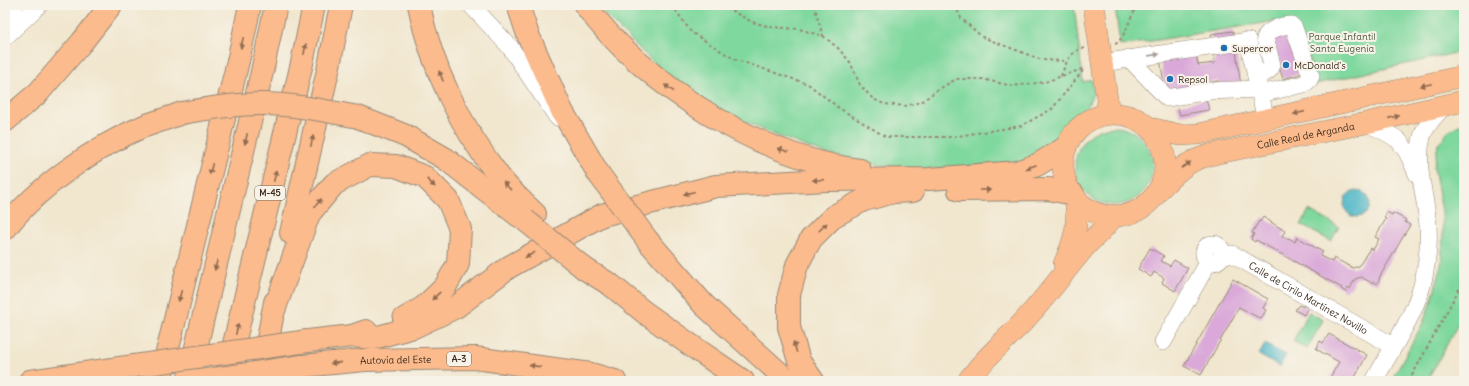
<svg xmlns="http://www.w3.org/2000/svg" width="1469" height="386" viewBox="0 0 1469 386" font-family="Delius,sans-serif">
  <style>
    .green { fill: #7fd89e; stroke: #5d815e }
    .water { fill: #49b5c6; stroke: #427072 }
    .building { fill: #daa9d9 }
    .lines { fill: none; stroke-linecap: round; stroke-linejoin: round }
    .minor-casing { stroke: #968876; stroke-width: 18 }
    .major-casing { stroke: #968876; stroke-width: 22 }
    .highway-casing { stroke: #968876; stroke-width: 24 }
    .path { stroke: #968876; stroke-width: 2; stroke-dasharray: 3 3; stroke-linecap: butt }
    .minor { stroke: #fff; stroke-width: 17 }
    .major { stroke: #fbbb8d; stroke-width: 21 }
    .highway { stroke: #fbbb8d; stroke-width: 22 }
    .highway-bridge-casing { stroke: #968876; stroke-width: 24; stroke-linecap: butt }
    .highway-bridge { stroke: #fbbb8d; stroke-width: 22 }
    .oneway { fill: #916b50 }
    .oneway2 { fill: #a79f9a }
    .poi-dot { fill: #1f6fb2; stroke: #f7f3e8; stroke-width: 1.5 }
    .labels { text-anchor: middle; stroke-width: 4; stroke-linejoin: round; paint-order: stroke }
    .shield { fill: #f7f3e8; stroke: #73665b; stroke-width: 1 }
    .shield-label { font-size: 9px; font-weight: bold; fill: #3b2a1e }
    .park-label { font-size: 10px; fill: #4c563e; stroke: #f7f3e8 }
    .poi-label { font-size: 10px; fill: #3b2a1e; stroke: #f7f3e8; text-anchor: start }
    .street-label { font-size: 10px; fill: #3b2a1e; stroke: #f7f3e8 }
  </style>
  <rect width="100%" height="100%" fill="#f7f3e8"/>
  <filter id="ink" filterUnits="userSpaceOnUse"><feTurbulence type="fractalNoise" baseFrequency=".025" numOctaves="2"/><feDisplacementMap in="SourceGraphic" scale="8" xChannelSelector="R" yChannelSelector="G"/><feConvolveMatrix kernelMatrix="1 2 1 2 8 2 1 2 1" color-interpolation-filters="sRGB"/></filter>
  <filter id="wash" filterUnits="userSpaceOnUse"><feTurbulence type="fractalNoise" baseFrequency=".012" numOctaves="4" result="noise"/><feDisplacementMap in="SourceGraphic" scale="16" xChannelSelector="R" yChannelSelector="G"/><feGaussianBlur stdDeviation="0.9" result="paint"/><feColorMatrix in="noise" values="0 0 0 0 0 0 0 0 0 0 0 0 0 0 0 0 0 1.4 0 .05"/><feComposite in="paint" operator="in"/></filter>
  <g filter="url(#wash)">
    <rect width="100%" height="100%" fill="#f1e6ce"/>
    <path class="green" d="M597,5H1074L1083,82L1092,80L1093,93L1087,107L1071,117L1060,132L1049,150L1035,161L917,170L866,163L823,153L765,131L711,105L659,68L606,16Z
      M1115,5H1464V51L1316,84L1309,58L1276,21L1120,46Z
      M1464,123V313L1427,381H1391L1423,323L1433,296L1441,268L1443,238L1442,212L1434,167L1438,145L1449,130Z
      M1075 166a39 39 0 1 1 78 0a39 39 0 1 1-78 0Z
      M1309,210L1339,227L1331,241L1301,225Z
      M1309,312L1323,320L1307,349L1293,341Z"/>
    <path class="water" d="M1344 204a13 13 0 1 1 26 0a13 13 0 1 1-26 0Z
      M1265,344L1286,355L1280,367L1259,355Z"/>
    <g id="blocks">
      <path class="building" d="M1291,30L1304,73L1283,79L1269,36Z
        M1233,31L1241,86L1220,89L1218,81L1201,84L1166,95L1160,59L1196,54L1198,65L1215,63L1211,34Z
        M1206,99L1209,110L1180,115L1177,105Z
        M1387,212L1392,215L1393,213L1406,220L1405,222L1410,225L1379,278H1380L1377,284L1373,281L1372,283L1361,277L1355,279L1350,289L1348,288L1346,292L1341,289L1342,288L1256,240L1255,242L1251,239L1254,234L1252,233L1259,221L1260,222L1263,217L1285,231L1282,236L1288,239L1289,238L1295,242L1297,237L1323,252L1320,256L1332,262L1334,258L1353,268L1359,266L1370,248L1373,250L1379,239L1375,237L1386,219L1384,218Z
        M1150,248L1164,256L1161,261L1170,266L1174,260L1188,268L1175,291L1162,283L1164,278L1154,272L1151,277L1138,269Z
        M1233,279L1268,299L1263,308L1266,310L1261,319L1239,307L1201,375L1184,366Z
        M1299,305L1303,307L1304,305L1308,308L1304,315L1295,310Z
        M1329,334L1367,355L1353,381H1328L1339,362L1316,349L1320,341L1323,343Z"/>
    </g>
  </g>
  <g filter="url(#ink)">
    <use href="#blocks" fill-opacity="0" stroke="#968876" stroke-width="1"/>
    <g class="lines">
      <g class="minor-casing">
        <g id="minor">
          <path d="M471,5L510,47L557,117"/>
          <path d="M5,17L15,5"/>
          <path d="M5,37L39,5"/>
          <path d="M1129,58L1167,98L1209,91L1259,89"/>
          <path d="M1102,63L1248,41L1266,120"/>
          <path d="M1256,76C1263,74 1269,73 1272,65L1265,38C1267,30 1283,25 1291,25L1294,28L1311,76L1309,80L1304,84L1260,94"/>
          <path d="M1366,123C1377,128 1390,133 1399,141C1408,150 1412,163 1417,174"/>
          <circle cx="1213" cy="253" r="9"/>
          <path id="s1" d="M1222,255L1232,254L1393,346"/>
          <path d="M1163,342L1209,261"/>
          <path d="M1374,381C1391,349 1417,313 1424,277C1428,257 1430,236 1427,216C1424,190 1415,163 1422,137C1425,125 1437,114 1445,105"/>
        </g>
      </g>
      <g class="major-casing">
        <g id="major">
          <path d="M1094,5L1109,114"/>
          <circle cx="1114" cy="165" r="51"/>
          <path d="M1150,128L1180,135L1199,134L1464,76"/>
          <path id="s2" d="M1158,191C1180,169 1186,160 1218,153L1366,123L1464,101"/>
          <path d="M1064,264C1075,239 1079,225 1075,197"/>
          <path d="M968,381C983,359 1004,342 1022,323C1045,299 1064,272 1085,247C1095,236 1106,228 1114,215"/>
        </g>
      </g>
      <g class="highway-casing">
        <g id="highway">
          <path d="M419,5C431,68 462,129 501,179C511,192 524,203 535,214"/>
          <path d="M518,5L528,35L562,111L598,173"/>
          <path d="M585,5C644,85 760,158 860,170"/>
          <path d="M358,117L406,136L446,159L519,216"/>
          <path d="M5,121L38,93L82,42L111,5"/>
          <path d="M959,190L1049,189L1073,194"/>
          <path d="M5,229C36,188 95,147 142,127C155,122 169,118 182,113"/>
          <path d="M291,233L329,66L341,5"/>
          <path d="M648,241L704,305L788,381"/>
          <path d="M585,269L611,285L644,312L689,344L743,381"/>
          <path d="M272,316L309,214L334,184L370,165L396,166L425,177L448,200L460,229L458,264L445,287L424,307L404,319"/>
          <path d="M352,336L374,338L414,327L456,307L509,267L602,215L716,186L827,180L930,179L1017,172L1037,165L1065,148"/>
          <path d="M308,341L352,336L366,331"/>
          <path id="s3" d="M302,366L365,360L475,358L591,374L615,381"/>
          <path d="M30,381L120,368"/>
          <path d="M160,381L239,57L250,5"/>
          <path d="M188,381L262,72L276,5"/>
          <path d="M225,381L302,63L314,5"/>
          <path d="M260,381L275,302"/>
          <path d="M813,381L799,361L789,327V295L797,265L811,239L834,216L864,200L894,192L913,191"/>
        </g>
      </g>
      <path class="path" d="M672,5L691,32L734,59L808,84L839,108L886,137H951L1021,126L1052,109L1085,68
        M721,5L752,22L771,27L799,29L823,36L838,48L850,62L860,85L873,99L884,104L905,106L921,102L939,89L956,79H982L1012,86L1045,82L1085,68
        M814,5L823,36
        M955,5L961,18L982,37L1042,60L1066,61
        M1242,5L1254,7L1259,5
        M1115,44C1124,41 1131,14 1138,5
        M1061,76C1066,63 1070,50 1085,48
        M1409,381L1464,280"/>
      <use href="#minor" class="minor"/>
      <use href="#major" class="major"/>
      <use href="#highway" class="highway"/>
      <g class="highway-bridge-casing">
        <path id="highway-bridge" d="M182,113C209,108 235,104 261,104C294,104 326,111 358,117
          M598,173L648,241
          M525,220L585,269
          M120,368L308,341
          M200,381L302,366"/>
      </g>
      <use href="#highway-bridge" class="highway-bridge"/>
    </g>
    <defs><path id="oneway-solid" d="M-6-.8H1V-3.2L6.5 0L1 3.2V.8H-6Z"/></defs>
    <g class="oneway">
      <use href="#oneway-solid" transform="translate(242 43) rotate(102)"/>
      <use href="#oneway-solid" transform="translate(305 49) rotate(-78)"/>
      <use href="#oneway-solid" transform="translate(441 76) rotate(-112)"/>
      <use href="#oneway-solid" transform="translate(1426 85) rotate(168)"/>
      <use href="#oneway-solid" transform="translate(669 88) rotate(-144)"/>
      <use href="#oneway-solid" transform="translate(1299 113) rotate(167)"/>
      <use href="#oneway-solid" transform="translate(1394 117) rotate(-13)"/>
      <use href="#oneway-solid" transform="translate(246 139) rotate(103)"/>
      <use href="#oneway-solid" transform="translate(312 141) rotate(-77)"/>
      <use href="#oneway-solid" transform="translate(783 150) rotate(-160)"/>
      <use href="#oneway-solid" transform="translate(1186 165) rotate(-33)"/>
      <use href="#oneway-solid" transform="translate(1031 167) rotate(159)"/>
      <use href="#oneway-solid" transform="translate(211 169) rotate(104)"/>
      <use href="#oneway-solid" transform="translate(275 176) rotate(-76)"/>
      <use href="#oneway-solid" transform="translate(818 180) rotate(177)"/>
      <use href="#oneway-solid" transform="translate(431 183) rotate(44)"/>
      <use href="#oneway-solid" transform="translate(507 186) rotate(-134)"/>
      <use href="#oneway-solid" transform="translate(985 190)"/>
      <use href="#oneway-solid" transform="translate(689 193) rotate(166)"/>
      <use href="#oneway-solid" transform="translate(318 203) rotate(-50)"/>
      <use href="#oneway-solid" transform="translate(823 227) rotate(-45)"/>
      <use href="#oneway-solid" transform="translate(530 255) rotate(151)"/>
      <use href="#oneway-solid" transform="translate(216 265) rotate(103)"/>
      <use href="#oneway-solid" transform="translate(180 296) rotate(104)"/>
      <use href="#oneway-solid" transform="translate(436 296) rotate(136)"/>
      <use href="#oneway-solid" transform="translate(237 329) rotate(-77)"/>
      <use href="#oneway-solid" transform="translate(795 347) rotate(-107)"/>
      <use href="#oneway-solid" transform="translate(336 363) rotate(174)"/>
      <use href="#oneway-solid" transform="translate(535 366) rotate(-172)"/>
    </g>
    <use class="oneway2" href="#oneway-solid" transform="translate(1154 55) rotate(-8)"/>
  </g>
  <g class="poi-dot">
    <circle cx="1224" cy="48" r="4"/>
    <circle cx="1286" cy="65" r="4"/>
    <circle cx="1170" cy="79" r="4"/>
  </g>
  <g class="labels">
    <g class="shield">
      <rect x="255" y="186" width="30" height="14" rx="3"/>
      <rect x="447" y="352" width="24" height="14" rx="3"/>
    </g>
    <g class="shield-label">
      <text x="270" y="196">M-45</text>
      <text x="459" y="362">A-3</text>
    </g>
    <g class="park-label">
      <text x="1342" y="40">Parque Infantil<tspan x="1342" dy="12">Santa Eugenia</tspan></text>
    </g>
    <g class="poi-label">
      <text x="1232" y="52">Supercor</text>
      <text x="1294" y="69">McDonald's</text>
      <text x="1178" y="83">Repsol</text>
    </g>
    <g class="street-label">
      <text dy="4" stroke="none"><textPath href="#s2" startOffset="162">Calle Real de Arganda</textPath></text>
      <text dy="4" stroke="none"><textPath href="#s1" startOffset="98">Calle de Cirilo Martínez Novillo</textPath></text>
      <text dy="4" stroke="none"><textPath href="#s3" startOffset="94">Autovía del Este</textPath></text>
    </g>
  </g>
  <rect width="1469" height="386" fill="none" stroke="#f7f3e8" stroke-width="20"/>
</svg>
